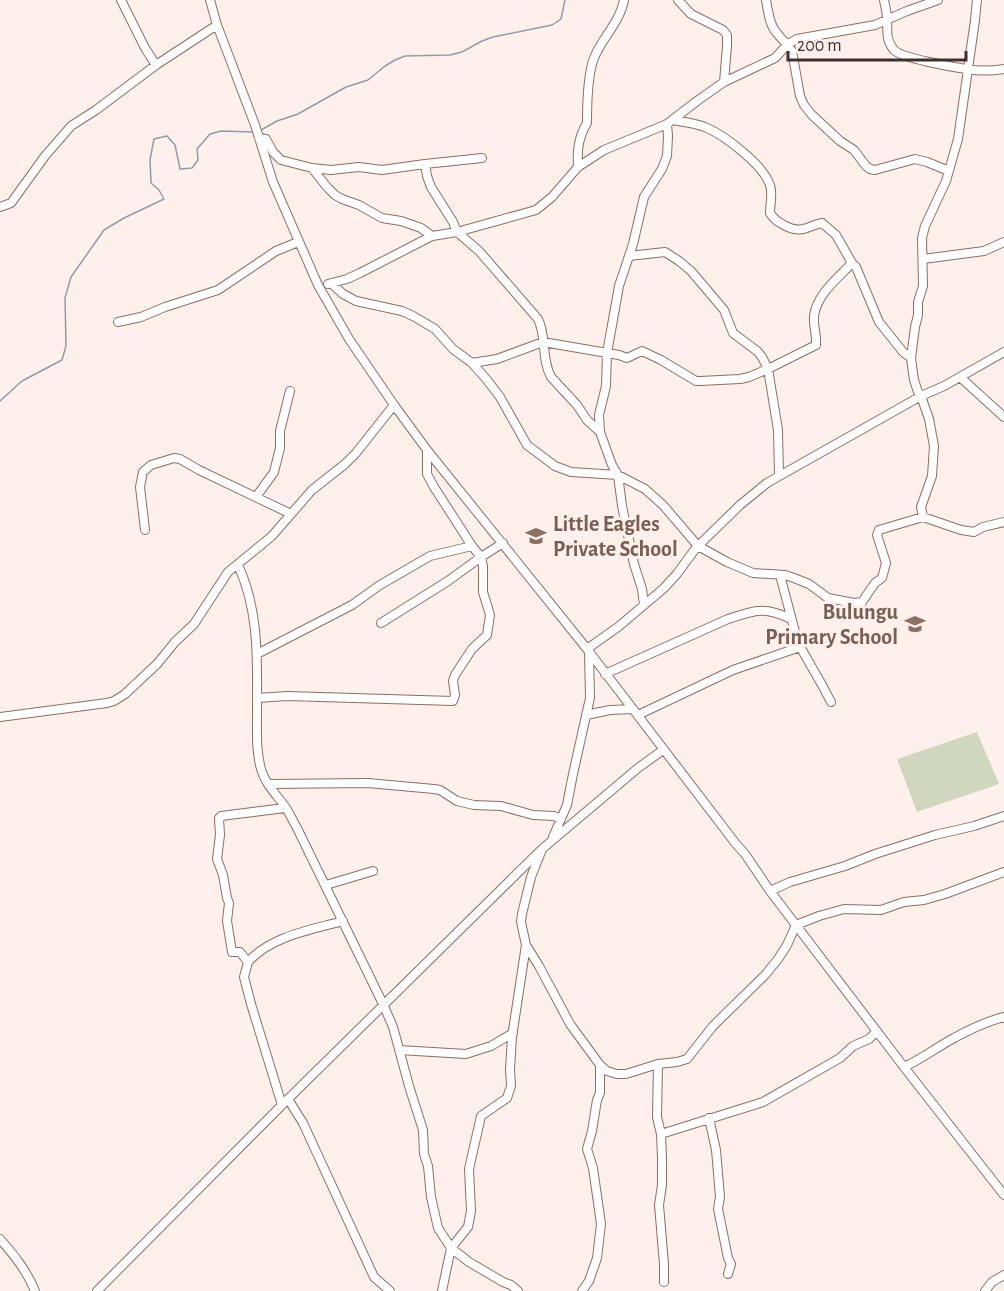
<svg xmlns="http://www.w3.org/2000/svg" width="1004" height="1291" viewBox="0 0 1004 1291" font-family="'Alegreya Sans',sans-serif">
  <style>
    .green { fill: #cfd8bf }
    .lines { fill: none; stroke-linecap: round; stroke-linejoin: round }
    .stream { stroke: #8e9daa; stroke-width: 1.5 }
    .minor-casing { stroke: #8d6e63; stroke-width: 10 }
    .minor { stroke: #fff; stroke-width: 8 }
    .labels { text-anchor: middle; stroke-width: 6; stroke-linejoin: round; paint-order: stroke }
    .education-label { font-size: 22px; font-weight: bold; fill: #785e54; stroke: #fff0eb; text-anchor: start }
  </style>
  <rect width="100%" height="100%" fill="#fff0eb"/>
  <path class="green" d="M977,732L999,784L917,812L897,759Z"/>
  <g class="lines">
    <path class="stream" d="M261,130L277,121L298,114L346,87L368,80L385,66L395,60L405,56L450,55L462,52L482,41L493,37L552,25L561,19L565,0
      M0,401L22,381L62,360L66,346L65,298L71,277L104,230L124,218L164,199L159,190L151,183L150,160L154,139L167,136L175,145L180,169L192,168L198,160L197,149L210,134L221,131L254,132"/>
    <g class="minor-casing">
      <path id="minor" d="M121,0L145,48L156,65L217,25
        M210,0L217,25L255,125L273,182L318,285L349,339L394,405L427,450L587,649L736,844L745,854L770,891L904,1067L1004,1195
        M678,0L691,14L723,30L727,35V46L724,82
        M766,0C768,10 769,24 776,32C781,39 787,43 792,51L800,96L804,105L812,115L840,141L854,150L866,166L870,169L875,170L915,159L927,162L949,171
        M884,0C885,6 887,12 887,19C888,31 885,39 894,50C901,58 953,67 966,69C978,71 992,71 1004,69
        M673,120C683,122 694,123 705,127C724,135 769,168 771,190C772,197 770,206 770,213C775,222 793,232 803,229C810,228 814,224 822,223L836,235L852,263
        M259,138L266,139L273,152L281,160L312,168L331,170L359,167L382,170L425,164L427,176L431,187L453,222L457,232L479,251L538,319C547,337 541,359 551,377L577,405L587,420L600,432
        M425,164L482,158
        M578,167C577,151 578,138 587,123C587,106 588,73 594,58C602,38 620,22 624,0
        M312,168L327,187L335,195L342,199L359,205L382,218L401,221L421,228L432,236
        M0,207L11,203L45,156L71,126L96,110L156,65
        M629,256L665,252L679,261L691,271L724,310L733,333L757,351L762,357L768,369L778,430L779,476
        M923,259L984,251L1004,242
        M331,283L343,294L356,301L402,311L413,316L435,329L453,349L472,363L487,380L500,397L527,445L555,466L571,472L618,475L645,489L663,505L698,546L727,562L753,573L785,575L794,578L809,584L828,598L854,603L862,602L875,583L882,578L886,563L877,535L879,530L923,517L961,530L974,532L983,527L1004,522
        M328,284L347,279L360,273L432,236L457,232L536,210L552,197L578,167L604,150L667,124L697,101L724,82L775,58L788,44L797,39L875,25L907,11L938,0
        M118,322L141,317L165,307L218,290L276,251L298,242
        M472,363L497,359L543,342L619,355L627,358L642,351L661,360L696,381H700L740,379L749,377L768,369L816,345C817,335 813,326 814,316C817,294 837,279 852,263L856,267L879,322L903,352L911,358
        M960,377L1004,417
        M427,450V474L434,487L472,546
        M256,497L274,472L280,448V431L290,391
        M923,517L921,507L932,476L934,446L929,419L921,396L918,392L914,380L911,358L915,327L918,315V302L923,286L922,238L925,226L946,181L958,139L975,20L977,0
        M145,530L140,487L143,472L151,465L174,458L180,459L199,470L291,514
        M238,565C260,612 257,664 257,714C257,732 256,751 261,769C265,784 277,795 286,808C290,814 293,821 297,828L383,1004L393,1027L409,1086L423,1130L424,1154L428,1166L431,1197L438,1228L451,1248L469,1262L503,1282L511,1285L518,1291
        M780,575L798,643L822,685L831,702
        M644,605L642,589L634,564L622,506L618,475L612,465L600,432L599,415L606,386L607,353L619,286L633,244L644,197L662,169L667,156L668,136L667,124
        M587,649L618,627L663,589L676,575L696,548L740,505L767,483L921,396L944,386L1004,352
        M257,654L352,605L380,585L430,556L472,546L481,557L503,543
        M605,674L728,619C755,610 765,606 791,619
        M257,698L287,696L453,701L455,695L453,681L455,675L472,649L487,635L490,615L483,592V566L481,557L448,581L381,623
        M586,715L610,710L633,709
        M638,715L733,670L800,647
        M0,717L107,703L114,701L125,694L157,664L175,642L194,624L228,572L272,536L312,490L345,464L356,453L394,405
        M268,784L368,783L434,789L440,790L457,801L474,805L501,806L533,815L554,816L561,819
        M553,837L567,805L573,774L590,698L589,653
        M326,885L373,871
        M770,891L790,882L845,866L875,854L935,835L974,826L1004,816
        M526,945L539,966L570,1024L600,1065L607,1071L617,1074H626L658,1064L677,1062L687,1059L713,1026L766,974L778,959L787,945L796,925L819,916L844,909L881,910L904,902L924,900L945,894L1004,872
        M248,962C271,936 311,930 343,921
        M399,1050L466,1054L491,1046L513,1033
        M658,1064L657,1117L661,1134L662,1158V1185L659,1205L664,1264V1282
        M904,1067C922,1059 937,1047 954,1038C970,1029 986,1022 1003,1017L1004,1018
        M288,1099L303,1123L374,1277L390,1291
        M282,1105L251,1004L244,977L248,962L240,952H232L227,921L229,903L227,898L223,875L217,859L220,835L219,818L221,816L285,808
        M709,1118L716,1150L720,1197L718,1209L728,1258L731,1264L728,1274
        M661,1134L763,1102L840,1058L853,1046L869,1039L877,1031
        M0,1239C14,1255 27,1271 35,1291
        M97,1291L288,1099L542,849L638,768L663,750
        M442,1291L451,1248L468,1227L471,1211L469,1169L481,1116L507,1098L511,1086L510,1069L512,1037L526,945L521,922L522,914L531,877L541,852
        M582,1291L589,1281L597,1258L601,1224L593,1168L587,1149L592,1131L597,1100L600,1093V1065
        M985,1291L992,1282L1004,1275"/>
    </g>
    <use href="#minor" class="minor"/>
  </g>
  <defs>
    <g id="school-bare" transform="scale(1.62)"><path d="M0-5L7-2L0 1L-7-2ZM-4 1L0 2.5L4 1V4Q0 6-4 4Z" fill="#8d6e63" stroke="#fff0eb" stroke-width="2.5" paint-order="stroke"/></g>
  </defs>
  <g fill-rule="evenodd">
    <use href="#school-bare" x="536" y="536"/>
    <use href="#school-bare" x="915" y="624"/>
  </g>
  <g class="labels">
    <g class="education-label">
      <text x="553" y="531">Little Eagles<tspan x="553" dy="25">Private School</tspan></text>
      <text x="898" y="619" text-anchor="end">Bulungu<tspan x="898" dy="25">Primary School</tspan></text>
    </g>
  </g>
  <path d="M788 51v9h178v-9" fill="none" stroke="#3e312c" stroke-width="3"/>
  <text x="797" y="51" font-size="18" fill="#3e312c" stroke="#fff0eb" stroke-width="4.5" paint-order="stroke">200 m</text>
</svg>
